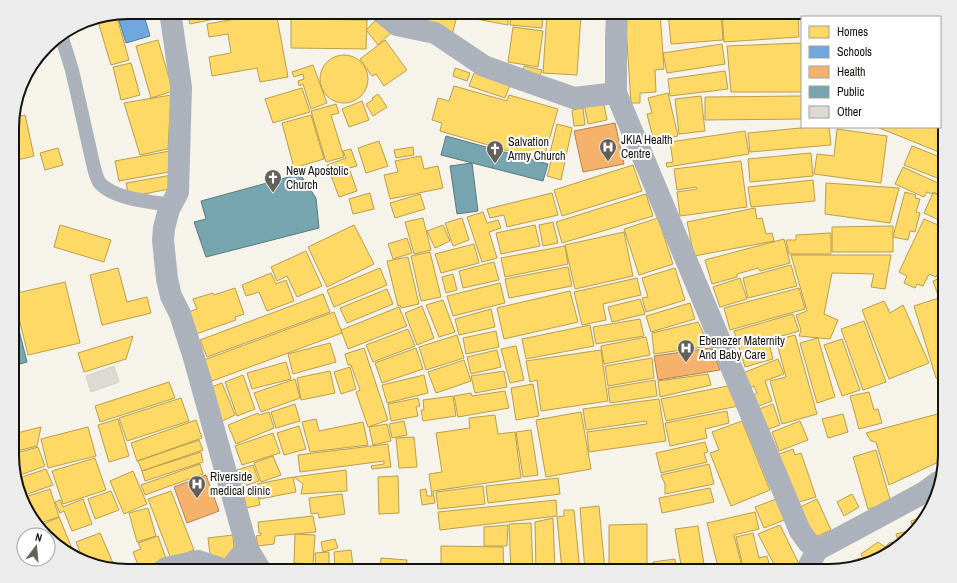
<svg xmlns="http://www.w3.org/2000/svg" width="957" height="583" viewBox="0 0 957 583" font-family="'Archivo Narrow',sans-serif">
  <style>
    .homes { fill: #ffd966; stroke: #b99e4c }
    .schools { fill: #6fa8dc; stroke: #547b9e }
    .health { fill: #f6b26b; stroke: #b2824f }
    .public { fill: #76a5af; stroke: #59797f }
    .building { fill: #dddad4; stroke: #d4d1cb }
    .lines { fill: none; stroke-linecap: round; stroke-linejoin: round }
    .service { stroke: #abb2bb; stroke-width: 14 }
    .minor { stroke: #abb2bb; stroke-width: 22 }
    .labels { text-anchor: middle; stroke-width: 4; stroke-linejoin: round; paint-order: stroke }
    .poi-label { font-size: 12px; fill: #15130e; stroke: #fff; text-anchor: start }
    .rim { fill: none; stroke: #15130e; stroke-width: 2 }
  </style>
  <rect width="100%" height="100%" fill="#f6f3eb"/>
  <path class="homes" d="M187,12H223L224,17L190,24Z
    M276,12L288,77L260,82L257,68L212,76L209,57L231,53L228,34L209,37L207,24Z
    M281,12H303L304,15L282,18Z
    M306,12H375L378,13L362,18H343L307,17Z
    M403,12H458L452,35L401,20Z
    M461,12H508V25L460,16Z
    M511,12H543L542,28L510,25Z
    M547,12L581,14L577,75L543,73Z
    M625,12H660L664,69L655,70L656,92L640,93V103H631Z
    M668,12H721L723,40L671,44Z
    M722,12H798L799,37L724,42Z
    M801,12H820V17H802V25Z
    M823,12H829L841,15L823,16Z
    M116,14L129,60L111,65L97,18Z
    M380,16L395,29L378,45L366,30Z
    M291,19L367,20L366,49L291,48Z
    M513,27L543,31L538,67L508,62Z
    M158,40L173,91L151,98L136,46Z
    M385,40L407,70L384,86L376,74L372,76L360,59Z
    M802,43V92H731L727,46Z
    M722,44L725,64L667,73L663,53Z
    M320 79a24 24 0 1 1 48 0a24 24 0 1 1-48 0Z
    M131,63L140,95L121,100L113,67Z
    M313,65L327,103L311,109L303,84L299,86L298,81L304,79L303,74L294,77L292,72Z
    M524,66L542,70L539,79L522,76Z
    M455,68L470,73L467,81L453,76Z
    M725,71L728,89L670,96L668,79Z
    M474,73L510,85L505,98L469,86Z
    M454,86L507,101L509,95L558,109L543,161L440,131L442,123L432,120L438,98L449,101Z
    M302,88L310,112L273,123L265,99Z
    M668,93L678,136L654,142L647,114L652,113L648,98Z
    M378,94L387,107L373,116L366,104L373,100L372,98Z
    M171,95L168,149L140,155L124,103Z
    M701,96L705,131L679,134L675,99Z
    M802,96V119L705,120V97Z
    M603,100L607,120L588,124L584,104Z
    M362,101L369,120L349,127L342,109Z
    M336,104L339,113L331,115L344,157L326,162L311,111Z
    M940,105L945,120V121L940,119Z
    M583,108L585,125L574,126L572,110Z
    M25,115L34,156L13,161V118Z
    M311,115L324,159L294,168L282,123Z
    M940,122L945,124V136L939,152L877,127H940Z
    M557,124L572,128L561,180L547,176L551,162L548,161Z
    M811,127H829L831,145L750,152L748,133Z
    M837,129L887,136L881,183L814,174L817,154L834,156Z
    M745,131L749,154L667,167L666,163L673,162L670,142Z
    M379,141L388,166L366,173L358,148Z
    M912,146L945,159V181L904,165Z
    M413,147L414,155L396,158L394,150Z
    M58,148L63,165L45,170L40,153Z
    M351,149L357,166L349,168L357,191L339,197L327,165L346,158L343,151Z
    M170,151L174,171L119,181L115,161Z
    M811,153L813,176L750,182L748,159Z
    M421,156L424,169L438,166L443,188L390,199L384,175L398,172L395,161Z
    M741,161L747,207L680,216L677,192L697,189L696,187L677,190L674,169Z
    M633,165L642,191L562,216L554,190Z
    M903,167L940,184L941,180L945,182V192L943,196L933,192L932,194L927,192L924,197L895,184Z
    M172,175L174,188L129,197L126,183Z
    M813,180L815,201L751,207L748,187Z
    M826,183L899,188L890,223L825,214Z
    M905,192L916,195L915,198L920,199L916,212L920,213L915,232L910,231L908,240L893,237Z
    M370,193L374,209L353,214L349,199Z
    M552,193L558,215L507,227L504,215L490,218L487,209Z
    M933,193L945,198V223L924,213Z
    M420,194L425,209L395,218L390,203Z
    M646,194L653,216L562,243L556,222Z
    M755,208L757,219L762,218L766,234L772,233L774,241L694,256L687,222Z
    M483,212L487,223L498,220L501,228L489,232L497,258L482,262L467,217Z
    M423,218L431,250L414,254L405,222Z
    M462,218L469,240L453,246L445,223Z
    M658,218L673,264L639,275L624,229Z
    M924,219L945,228V262L943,261L936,277L929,274L923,286L917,284L915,288L904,283L907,276L899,272Z
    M553,222L558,243L543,246L539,225Z
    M60,225L111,240L104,262L54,247Z
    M354,225L374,264L327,287L308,247Z
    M443,225L450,241L435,248L427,231Z
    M535,225L540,246L501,254L496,233Z
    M893,226V252H832V227Z
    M624,232L633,276L575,289L565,245Z
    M831,233V254H789L786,240H796V235Z
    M407,238L412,253L393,259L388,244Z
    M784,239L790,263L760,271L758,268L737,274V277L712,284L705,260Z
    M474,244L479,263L441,273L435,254Z
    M565,246L568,264L505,277L501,258Z
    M306,251L322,286L297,297L287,276L277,281L271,267Z
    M430,252L441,297L421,301L411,256Z
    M791,255H891L885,289L871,287L874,274L832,273L824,314L838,320L830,339L799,336L801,330L796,315L807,311Z
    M408,257L419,304L401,308L400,305L398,306L387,261Z
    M494,262L499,280L463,288L459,271Z
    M791,265L797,286L748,298L743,278Z
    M568,267L572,286L509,298L505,279Z
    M118,268L127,302L147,297L151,313L102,325L90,275Z
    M380,268L387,285L334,307L327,290Z
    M675,268L685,300L646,312L642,298L648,297L642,278Z
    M271,273L276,284L286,280L294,301L267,311L259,292L246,296L242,285Z
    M453,274L457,290L446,293L442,277Z
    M945,276V385L936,378L914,306L939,298L933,281Z
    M637,278L641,295L603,304L606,320L582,325L574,292Z
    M740,278L747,299L720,307L713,287Z
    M65,282L80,343L28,355L13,294Z
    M500,283L505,303L453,316L447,296Z
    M235,288L244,314L235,317L236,320L196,334L188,312L197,309L193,299L213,293L214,295Z
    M799,288L805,309L730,330L724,308Z
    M387,289L393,304L347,323L340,308Z
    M570,291L578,322L504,339L497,308Z
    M323,294L330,312L207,357L200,340Z
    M640,299L645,314L612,322L608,307Z
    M443,300L455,332L439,337L426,305Z
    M884,301L890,313L903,305L929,363L889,379L862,310Z
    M690,303L695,319L651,332L646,316Z
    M422,306L434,338L417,345L405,313Z
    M399,307L407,326L348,349L341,330Z
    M491,309L495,327L459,335L455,319Z
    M334,312L342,333L212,381L204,360Z
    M793,314L799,331L768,340L773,359L745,367L734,331Z
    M640,319L644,336L596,344L593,327Z
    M864,321L886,382L863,390L841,329Z
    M698,322L710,346L654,354L652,333Z
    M590,325L594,346L526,359L522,339Z
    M408,329L415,346L373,362L366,345Z
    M496,331L499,347L466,354L463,338Z
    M457,335L464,358L426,370L419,347Z
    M795,335L817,414L782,424L770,381L786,377L776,340Z
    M133,336L126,359L84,372L78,353Z
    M646,337L650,355L604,364L601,346Z
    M818,338L835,397L817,403L800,343Z
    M842,339L860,390L842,396L824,345Z
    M330,343L336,362L293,374L288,354Z
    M516,346L524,380L510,383L501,349Z
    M364,348L388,420L368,427L356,392L360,390L351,365H348L345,354Z
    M416,348L423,369L382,383L375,363Z
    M497,350L501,367L471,374L467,357Z
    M601,350L608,401L541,411L537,380L530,382L526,361Z
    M652,358L654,378L608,386L605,366Z
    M778,359L784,374L765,381L772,401L756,407L752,396L757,393L754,386L749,388L743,373Z
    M464,360L471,381L436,393L428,372Z
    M286,362L291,379L252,389L247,373Z
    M350,367L356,389L341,394L334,372Z
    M330,371L335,393L301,400L297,378Z
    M504,371L507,387L475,393L471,376Z
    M708,374L711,385L660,397L658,381Z
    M243,375L255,409L237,416L225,382Z
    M424,375L428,393L387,403L382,385Z
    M295,379L300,398L261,412L254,393Z
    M655,380L657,396L610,403L608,388Z
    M169,382L175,398L100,422L95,406Z
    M222,383L235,415L220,422L206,389Z
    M533,384L539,416L516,420L511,388Z
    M733,385L738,406L666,421L661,399Z
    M505,391L509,408L458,417L454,396L471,393L472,396Z
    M869,392L874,410L878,409L882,423L859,429L850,396Z
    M453,396L456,416L423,421L421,410H424L423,400Z
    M181,398L189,421L127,441L119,418Z
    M418,398L420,406L416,407L418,416L391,421L388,404Z
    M659,399L666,441L589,452L587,432L647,424L646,421L586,430L583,409Z
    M295,404L300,421L276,428L271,412Z
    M773,404L780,425L766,430L759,409Z
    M727,411L729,423L705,429L707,438L670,446L665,423Z
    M269,412L274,428L236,444L228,425L258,413L259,415Z
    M581,412L591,469L546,477L536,420Z
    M945,412V459L889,485L876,442L871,441L866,433Z
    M843,414L848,432L828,438L822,419Z
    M495,415L498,434L515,432L521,478L433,491L435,503L422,505L420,490L426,489L427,496H432L429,474L442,472L436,433L470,428L469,418Z
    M118,419L129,456L109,462L98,425Z
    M316,419L319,431L363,422L368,445L310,452L302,422Z
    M196,420L202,438L137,461L131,443Z
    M404,421L407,435L392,438L389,424Z
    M742,421L770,490L731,506L710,453L719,450L712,432Z
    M800,421L808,440L779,451L772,432Z
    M387,424L391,441L373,445L369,427Z
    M299,426L306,449L284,455L277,433Z
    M41,427L37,446L13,452V434Z
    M88,427L96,456L48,468L41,439Z
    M531,430L538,475L523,477L516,432Z
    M273,433L280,453L242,465L235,446Z
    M414,437L417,467L399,468L396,438Z
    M199,440L203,450L142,471L138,461Z
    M705,442L708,452L704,453L707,462L661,473L656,453Z
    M388,444L391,467L372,469L371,466L384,464V461L300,472L298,455Z
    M38,447L45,466L15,477L13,470V454Z
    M793,449L795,455L801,453L816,497L796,503L779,454Z
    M876,450L891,503L868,509L853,457Z
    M201,452L203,462L145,481L142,471Z
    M273,456L281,475L261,482L254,463Z
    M95,458L106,490L63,504L52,471Z
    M200,464L203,474L145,495L141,485Z
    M709,464L714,484L665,494V484L661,475Z
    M253,465L259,481L242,487L237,470Z
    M46,469L53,485L22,496L16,479Z
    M346,470L347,491L301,494L303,484L294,477Z
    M133,471L147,504L124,514L110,481Z
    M398,476L399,513L379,514L378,477Z
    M293,477L296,492L260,499L257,484Z
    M558,478L560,494L488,503L486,486Z
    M483,486L485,504L438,509L436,492Z
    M256,487L260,505L246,508L243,490Z
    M710,488L714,502L662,513L659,498Z
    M50,489L59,517L37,524L32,518L25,497Z
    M111,491L119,510L95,519L88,499Z
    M171,491L194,550L171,559L148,499Z
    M342,494L345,514L319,518L318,513L311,514L309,498Z
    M852,494L859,507L844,516L837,502Z
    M779,498L787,519L764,528L755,507Z
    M83,499L92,524L72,531L64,511L60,513L55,502L60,500L63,507Z
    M817,499L831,530L811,539L800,507Z
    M556,500L557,516L440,530L438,512Z
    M599,506L605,571H585L580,508Z
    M148,508L156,536L137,542L129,513Z
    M564,510H574L580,571H562L557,517L564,516Z
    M755,512L759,529L734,535L743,571H719L707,523Z
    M927,515L926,519L914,530L911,521Z
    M313,516L316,532L275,536L274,544L258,546L256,536L261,535V533H259L258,522Z
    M59,517L74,553L71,554L64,552L39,526Z
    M553,518L555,571H536L535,522Z
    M531,523L533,571H511L509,524Z
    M647,524V571H609V525Z
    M508,525L507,546H484V527Z
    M780,525L801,568L799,571H769L776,568L758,534Z
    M698,526L705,571H682L675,529Z
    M911,530L912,532L899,544L896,534Z
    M100,533L113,563L108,565L82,557L76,542Z
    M753,533L759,558L767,556L769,563L749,571H744L736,537Z
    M295,534L315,535L313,564L294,563Z
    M233,535L235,559L211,561L208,538Z
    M158,536L167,561L140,570L133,552L141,549L138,543Z
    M335,539L338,548L323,552L321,542Z
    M878,542L885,547L890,542L893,543L895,548L887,556L864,562L861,554Z
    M441,546L503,547L504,571H441Z
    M351,550L353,566L335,567L334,552Z
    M329,552V571H316L315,553Z
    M381,558L407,560L406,571H380Z
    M860,558L862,563L839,570L838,566Z
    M675,559L676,571H654L653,562Z
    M353,568L354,571H342V569Z"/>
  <path class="schools" d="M128,12H143L150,36L126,43L117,14Z"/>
  <path class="health" d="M615,123L624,164L583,172L574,131Z
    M711,348L720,370L658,380L654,356Z
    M206,475L219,511L187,523L174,487Z"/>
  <path class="public" d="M446,136L548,164L543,181L441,155Z
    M472,163L478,211L457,214L450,166Z
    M300,174L316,198L319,228L206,257L194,222L206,219L201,201Z
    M13,306L27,362L13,366Z"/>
  <path class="building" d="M114,366L119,382L91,392L86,376Z"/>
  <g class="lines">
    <path class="service" d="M61,35L72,70L94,168C95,172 97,178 99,182C112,199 152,202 172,205"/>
    <path class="minor" d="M174,12L171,18L181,87L178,192L169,209L164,228L163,240L167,279L171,296L180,314L194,358L247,548L261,571
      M381,12L397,25L435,33L484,66L531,83L574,98L616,93
      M617,12L616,39V93L800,531L808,542L817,550
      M162,571L166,568L198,561L228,571L247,548
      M806,571L817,550L923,493L938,482"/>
  </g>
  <defs>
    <g id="hospital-pin" transform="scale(0.9)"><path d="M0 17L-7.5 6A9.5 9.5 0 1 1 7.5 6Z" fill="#64615b" stroke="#fff"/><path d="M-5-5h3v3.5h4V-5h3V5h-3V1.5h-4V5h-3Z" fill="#fff"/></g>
    <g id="church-pin" transform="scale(0.9)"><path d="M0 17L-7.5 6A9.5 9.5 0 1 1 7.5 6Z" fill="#64615b" stroke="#fff"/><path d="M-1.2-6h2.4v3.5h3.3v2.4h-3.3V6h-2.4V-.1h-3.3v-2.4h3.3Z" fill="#fff"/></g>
  </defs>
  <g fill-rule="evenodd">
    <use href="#hospital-pin" x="608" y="147"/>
    <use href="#church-pin" x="495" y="149"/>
    <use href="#church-pin" x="273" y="178"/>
    <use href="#hospital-pin" x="686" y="348"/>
    <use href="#hospital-pin" x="197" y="484"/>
  </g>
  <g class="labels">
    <g class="poi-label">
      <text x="621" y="144">JKIA Health<tspan x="621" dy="14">Centre</tspan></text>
      <text x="508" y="146">Salvation<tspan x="508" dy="14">Army Church</tspan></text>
      <text x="286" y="175">New Apostolic<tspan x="286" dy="14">Church</tspan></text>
      <text x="699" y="345">Ebenezer Maternity<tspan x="699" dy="14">And Baby Care</tspan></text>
      <text x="210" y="481">Riverside<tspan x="210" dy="14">medical clinic</tspan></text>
    </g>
  </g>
  <path d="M0 0H957V583H0ZM128 19H829A109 109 0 0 1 938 128V455A109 109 0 0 1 829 564H128A109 109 0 0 1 19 455V128A109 109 0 0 1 128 19Z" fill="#ececec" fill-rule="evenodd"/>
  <path class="rim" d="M128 19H829A109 109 0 0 1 938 128V455A109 109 0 0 1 829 564H128A109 109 0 0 1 19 455V128A109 109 0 0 1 128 19Z"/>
  <rect x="801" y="16" width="140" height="112" fill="#ffffff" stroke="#a1a19f"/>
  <rect x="809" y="26" width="20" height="12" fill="#ffd966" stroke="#a1a19f"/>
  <text x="837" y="36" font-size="12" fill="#15130e">Homes</text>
  <rect x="809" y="46" width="20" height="12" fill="#6fa8dc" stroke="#a1a19f"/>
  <text x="837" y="56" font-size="12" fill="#15130e">Schools</text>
  <rect x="809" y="66" width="20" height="12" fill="#f6b26b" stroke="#a1a19f"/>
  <text x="837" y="76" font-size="12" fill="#15130e">Health</text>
  <rect x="809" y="86" width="20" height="12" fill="#76a5af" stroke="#a1a19f"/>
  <text x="837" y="96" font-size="12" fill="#15130e">Public</text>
  <rect x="809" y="106" width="20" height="12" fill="#dddad4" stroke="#a1a19f"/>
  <text x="837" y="116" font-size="12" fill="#15130e">Other</text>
  <g transform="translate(36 547) rotate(16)"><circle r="19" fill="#ffffff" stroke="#a1a19f"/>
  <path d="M0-3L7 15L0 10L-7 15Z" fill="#64615b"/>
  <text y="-6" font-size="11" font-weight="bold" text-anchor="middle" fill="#15130e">N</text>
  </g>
</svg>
